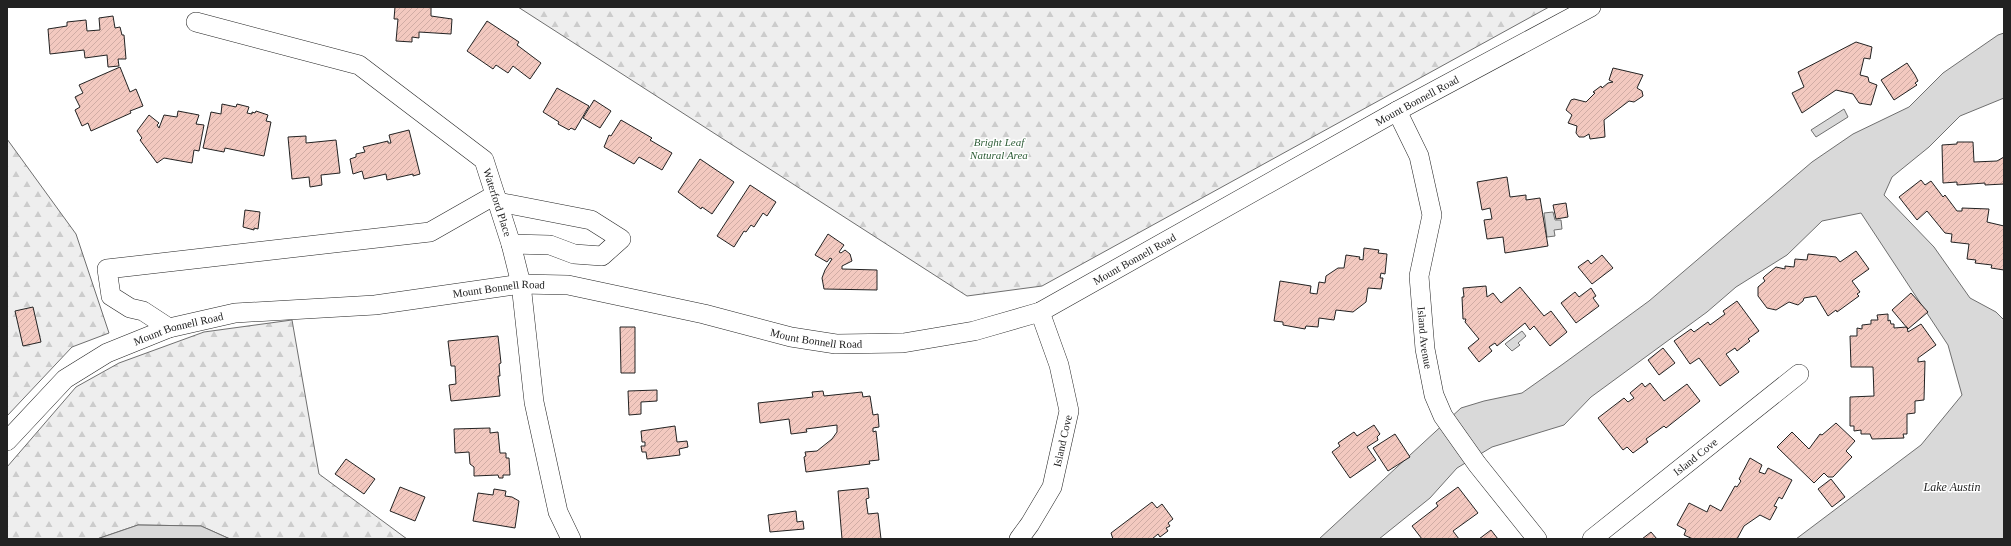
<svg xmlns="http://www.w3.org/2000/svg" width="2011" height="546" viewBox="0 0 2011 546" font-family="'Times New Roman',serif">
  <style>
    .forest { fill: url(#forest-firs); stroke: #6f6f6f }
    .water { fill: #d9d9d9; stroke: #6f6f6f }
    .building { fill: url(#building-hatch); stroke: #222 }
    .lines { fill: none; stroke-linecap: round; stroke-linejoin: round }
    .minor-casing { stroke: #222; stroke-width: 20 }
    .minor { stroke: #fff; stroke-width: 19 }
    .labels { text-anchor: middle; stroke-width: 3; stroke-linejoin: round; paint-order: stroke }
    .street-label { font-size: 11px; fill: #222; stroke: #fff }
    .park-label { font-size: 11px; font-style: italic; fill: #2f5e38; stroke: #fff }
    .water-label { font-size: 12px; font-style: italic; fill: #222; stroke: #fff }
  </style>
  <defs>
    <pattern id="forest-firs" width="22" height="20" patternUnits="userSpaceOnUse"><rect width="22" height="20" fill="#eee"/><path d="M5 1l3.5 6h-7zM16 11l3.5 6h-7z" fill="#ccc"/></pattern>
    <pattern id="building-hatch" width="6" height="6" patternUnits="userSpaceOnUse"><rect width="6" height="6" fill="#f3c9c0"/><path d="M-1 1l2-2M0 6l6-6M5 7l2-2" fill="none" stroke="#d0aca5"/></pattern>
  </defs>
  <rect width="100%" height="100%" fill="#fff"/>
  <path class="forest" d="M518,7H1549L1042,286L967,296Z
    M7,139L76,234L109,333L72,347L7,416Z
    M292,320L319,474L407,539H230L201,526L138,525L97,539H7V467L76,387L119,363L204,332Z"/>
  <path class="water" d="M2004,33V98L1960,116L1929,147L1892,177L1884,195L1934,247L1970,298L1996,312L2004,320V539H1796L1921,445L1962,395L1948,345L1861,213L1822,221L1787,255L1736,287L1707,312L1591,397L1564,425L1492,447L1457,468L1430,498L1379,539H1319L1461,408L1484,401L1522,393L1563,364L1649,301L1812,162L1853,134L1909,107L1943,73L1998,35Z
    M1844,109L1848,117L1816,137L1811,130Z
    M1553,212L1555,220H1561L1562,229L1554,230L1555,236L1547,237L1544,213Z
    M1522,331L1526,336L1518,343L1520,345L1512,351L1505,344Z
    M138,525L201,526L230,539H97Z"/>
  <path class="building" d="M395,7H431V16L452,19L451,34L419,32V38L412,37V42L396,41L398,19H394Z
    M113,16L115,28L120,27L122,35H124L126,59H118L119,66L108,67L107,55L85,58L84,50L50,54L48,29L67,26V22L86,20L87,31L100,30L99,18Z
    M487,21L519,42L517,45L541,63L530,79L513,66L508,73L496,65L493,69L467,51Z
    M1856,42L1872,47L1870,59L1864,58L1860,75L1868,77L1869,82L1877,85L1871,105L1859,103L1853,94L1836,90L1802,113L1792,93L1804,87L1798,72Z
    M1907,63L1915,75L1918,81L1915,83L1917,85L1894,100L1881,80Z
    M120,67L130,92L136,89L143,106L130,111L131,113L91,131L88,123L82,126L75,110L80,107L75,97L83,93L79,85Z
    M1613,68L1643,75L1637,88L1642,91L1643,96L1634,102L1629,101L1604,120L1605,137L1590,139L1589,134L1584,137H1579L1576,133L1577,126L1568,123L1572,115L1566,110L1571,100L1574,99L1586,102L1595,93L1593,92L1601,86L1602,88L1608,83L1613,82L1609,80Z
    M557,88L589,106L575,130L571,128L569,130L558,124L559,122L543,112Z
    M594,100L611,111L600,128L583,118Z
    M222,104L236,107L237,104L249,107L247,113L252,114V112L255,113L256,111L268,115L266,121L271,122L264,156L225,148L224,152L203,148L211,112L221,114Z
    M178,111L199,115L196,124L204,125L199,151L194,150L192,163L164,158L157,163L140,140L142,138L137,131L149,115L159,123L157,125L159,128L164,115L177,117Z
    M621,120L652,138L650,140L672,153L662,170L639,157L634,164L604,147L609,135L611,136Z
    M409,130L420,174L413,176V174L387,180L386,174L364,179L362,171L353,174L350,159L356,157V154L365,152L363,147L388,141V143H391L389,135Z
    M306,136V143L336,140L340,173L321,175L322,185L310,187L309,177L292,179L288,137Z
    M1957,142H1973L1974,162L1997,161L2004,157V184L1985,185V183L1957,185V182L1943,183L1942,145L1957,144Z
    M700,159L734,182L712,214L702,207L701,209L678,192Z
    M1507,177L1510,197L1526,195V200L1540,198L1548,246L1505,253L1503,237L1487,239L1484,220L1492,219L1490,208L1482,210L1477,182Z
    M1921,180L1925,185L1931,181L1943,197L1945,195L1957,211H1962V208L1989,209L1987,222L2004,226V270L1991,268L1992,265L1975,263L1976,260L1967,259L1969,244L1951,242L1952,234L1945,233L1927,211L1917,220L1899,197Z
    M750,185L776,202L767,216L763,213L754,227L751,225L746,232L744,231L734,247L717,236Z
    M1566,203L1568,217L1556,219L1553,205Z
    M245,210L260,212L258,229L254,228V230L243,227Z
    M828,234L844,245L839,252L841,253L845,250L850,254L852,261L842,266V269L877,270V290L824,289L822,278L825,270L832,259L830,258L827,262L815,255Z
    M1364,248L1379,250L1378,253L1387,254L1385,274L1381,273L1380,278H1383L1381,289L1368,288L1366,302L1353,312L1336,310L1334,320L1319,318L1318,327L1306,326L1305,329L1283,325V322L1274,321L1280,281L1311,286L1310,293L1317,294L1319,282L1325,283L1326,276L1338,268H1344L1346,255L1360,257L1359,259L1363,260Z
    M1856,251L1869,269L1852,281L1860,292L1857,294L1859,296L1837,312L1836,310L1828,316L1816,296L1804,298L1803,301L1798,305L1789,302L1776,310L1767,308L1758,296V287L1765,281L1763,278L1765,276L1776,267L1785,269V266L1794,267L1795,259L1807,260L1808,254L1836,257L1840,262Z
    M1602,255L1613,268L1592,284L1578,267L1588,260L1591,264Z
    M1486,286L1487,297L1493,293L1501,303L1520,287L1544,316L1551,311L1567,332L1550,346L1534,326L1530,330L1525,323L1497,346L1495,343L1489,347L1492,351L1479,362L1468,348L1479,339L1465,322L1466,319H1463L1462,297H1464L1463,288Z
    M1591,288L1596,296L1593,298L1599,306L1576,323L1561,303L1575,292L1579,297Z
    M1911,293L1928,312L1908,329L1892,310Z
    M1737,301L1759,331L1748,339L1750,341L1737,351L1735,348L1726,354L1739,372L1720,386L1699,358L1690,364L1674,341L1691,329L1694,332L1708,322L1710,325L1725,314L1723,311Z
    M33,307L41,342L23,346L15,311Z
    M1888,314V321L1890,320L1891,324H1894V328L1907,327L1908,332L1921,324L1936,345L1918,358V362L1925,361L1924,400L1915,401V413L1907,414V434H1903L1904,438L1872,439L1870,434H1861V430L1854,431V426H1850V397L1874,396L1873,367H1851L1850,336H1857V328L1862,329V325L1871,324V320H1878L1877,315Z
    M620,327H635V373H621Z
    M498,336L501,363L499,364L500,376H498L500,396L451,401L449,385L456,384L455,366H451L448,341Z
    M1663,348L1675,363L1659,375L1648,360Z
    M1642,383L1645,387L1650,383L1664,401L1687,384L1700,401L1666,428L1664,426L1646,439L1648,442L1633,453L1627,447L1623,450L1598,418L1624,398L1628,402L1634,398L1630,393Z
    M657,390V401L641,402V414L629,415L628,391Z
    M823,391L824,396L862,392L863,397L870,396L873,415L878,414L879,427L873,428V432L876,431L879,460L869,461L870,464L806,472L804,457L806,456L805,452L817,451L832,439L837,432V425L806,429L807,432L791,434L789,419L760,423L758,403L813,397L812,392Z
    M1836,423L1855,441L1846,451L1852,457L1833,477H1828L1824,473L1814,483L1777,447L1792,432L1809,449L1820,434L1822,435Z
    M1374,425L1380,434L1377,437L1378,440L1367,447L1376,460L1350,478L1332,452L1340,446L1338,443L1354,432L1357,436Z
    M675,426L677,442L687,441L688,447L679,449L680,455L647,459L646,452H642L641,446H645V442H642L641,431Z
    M490,428V433L498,432L500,453H506V458H509L510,475H503V478H499L498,475L474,476V467L470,464L469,452L455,453L454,429Z
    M1395,434L1410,457L1388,471L1373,448Z
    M1750,458L1762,465L1759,472L1765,474L1768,468L1792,480L1782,499L1779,497L1774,506L1777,507L1770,520L1760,515L1744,526L1737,539H1693L1684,535L1686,530L1677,525L1689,503L1707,512L1710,505L1721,511L1735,486L1737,487L1741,481L1739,479Z
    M346,459L375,479L364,494L335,474Z
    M1831,479L1845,497L1832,507L1818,489Z
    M400,487L425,497L415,521L390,511Z
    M1458,487L1478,513L1453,531L1459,539H1422L1412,526L1438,506L1436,503Z
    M868,488L869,498L866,499L868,514L878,513L881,539H842L838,491Z
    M494,489L506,491L505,496L512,497L519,501L515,528L473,521L478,493L493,495Z
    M1152,502L1157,508L1162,504L1173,519L1168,523L1170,526L1166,528L1168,531L1160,537L1158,534L1152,539H1113L1111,533Z
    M796,511L797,522L803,521L804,529L770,532L768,515Z
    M1491,530L1498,539H1479Z
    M1651,532L1657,539H1642Z"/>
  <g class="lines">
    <g class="minor-casing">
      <g id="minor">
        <path id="s1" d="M196,22L359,65L484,160L511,244L521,284L534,402L558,512L571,539"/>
        <path id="s2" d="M1397,111L1419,156L1432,215L1419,276L1425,349L1434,395L1443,416L1477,464L1537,539"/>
        <path d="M498,202L591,220L621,239L602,256L574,254L550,245L511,244"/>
        <path d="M169,328L143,311L130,308L111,296L107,269L430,232L495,195"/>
        <path id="s3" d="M7,441L65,379L107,353L169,328L235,313L375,305L521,284L568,285L704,314L791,337L836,344L903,343L974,331L1040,312L1397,111L1591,7"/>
        <path id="s4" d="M1019,539L1030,524L1052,487L1069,411L1059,365L1040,312"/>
        <path id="s5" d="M1592,539L1799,374"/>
      </g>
    </g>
    <use href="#minor" class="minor"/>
  </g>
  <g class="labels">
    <g class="street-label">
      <text dy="4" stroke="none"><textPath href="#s3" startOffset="1518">Mount Bonnell Road</textPath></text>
      <text dy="4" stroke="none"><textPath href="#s1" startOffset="370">Waterford Place</textPath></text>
      <text dy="4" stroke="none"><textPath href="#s3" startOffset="1194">Mount Bonnell Road</textPath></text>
      <text dy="4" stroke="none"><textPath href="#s3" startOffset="534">Mount Bonnell Road</textPath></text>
      <text dy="4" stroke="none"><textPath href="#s3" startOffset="210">Mount Bonnell Road</textPath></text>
      <text dy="4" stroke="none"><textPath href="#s3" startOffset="858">Mount Bonnell Road</textPath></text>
      <text dy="4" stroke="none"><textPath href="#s2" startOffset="235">Island Avenue</textPath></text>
      <text dy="4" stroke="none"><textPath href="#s4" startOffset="109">Island Cove</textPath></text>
      <text dy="4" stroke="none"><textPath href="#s5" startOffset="132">Island Cove</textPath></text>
    </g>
    <g class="park-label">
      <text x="999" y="146">Bright Leaf<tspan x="999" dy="13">Natural Area</tspan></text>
    </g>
    <g class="water-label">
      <text x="1952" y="491">Lake Austin</text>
    </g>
  </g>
  <rect width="2011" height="546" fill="none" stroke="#222222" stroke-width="16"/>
</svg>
